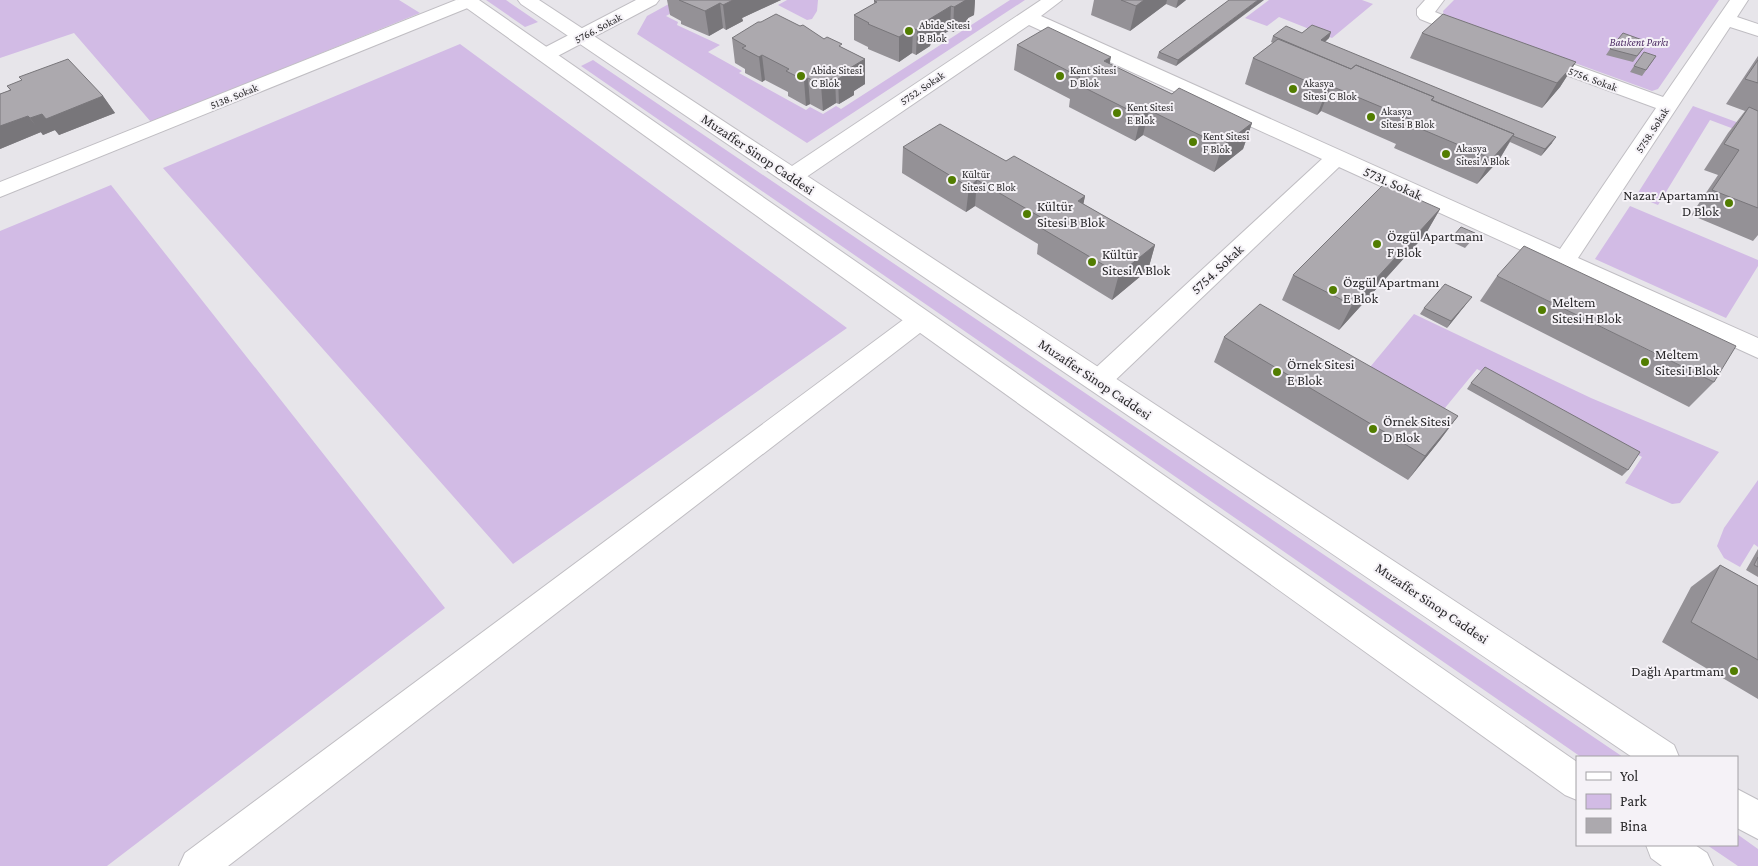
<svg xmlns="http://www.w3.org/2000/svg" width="1758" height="866" viewBox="0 0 1758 866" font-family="'Crimson Pro',serif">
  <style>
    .green { fill: #d2bbe5 }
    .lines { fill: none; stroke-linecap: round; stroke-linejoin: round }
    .minor-casing { stroke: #c0bec3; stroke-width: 2 }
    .major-casing { stroke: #c0bec3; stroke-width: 2 }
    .minor { fill: #fff; fill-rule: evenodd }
    .major { fill: #fff; fill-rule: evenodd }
    .wall { fill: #949196 }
    .shaded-wall { fill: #78767a }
    .building { fill: #aca9ae; stroke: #78767a }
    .poi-dot { fill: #527d01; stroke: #f5f2f7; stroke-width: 2 }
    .labels { text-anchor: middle; stroke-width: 4; stroke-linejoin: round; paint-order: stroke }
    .far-poi-label { font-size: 11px; fill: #29282a; stroke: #f5f2f7; text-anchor: start }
    .far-street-label { font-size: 11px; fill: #29282a; stroke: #f5f2f7 }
    .far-park-label { font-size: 11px; font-style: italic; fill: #4e2d65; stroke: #f5f2f7 }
    .street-label { font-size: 14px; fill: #29282a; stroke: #f5f2f7 }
    .poi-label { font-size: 14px; fill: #29282a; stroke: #f5f2f7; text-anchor: start }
  </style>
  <rect width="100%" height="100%" fill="#e7e5ea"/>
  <path class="green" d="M0,0H399L420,13L151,122L74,33L0,58Z
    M486,0H506L538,22L525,27Z
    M676,0L689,3L666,16L678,22L677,25L720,45L708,52L742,71L739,73L806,110L810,107L823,114L836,106L841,109L1010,0H1025L807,143L637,34L647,16Z
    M787,0H818L817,11L812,19L807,20L778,5Z
    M1269,0H1362L1373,4L1332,38L1279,17L1267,26L1245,18Z
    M1454,0H1719L1658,89L1652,91L1451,18L1444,15L1443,11Z
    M460,44L847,328L513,564L163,168Z
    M593,60L1623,757H1581L581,66Z
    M1693,106L1758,130V138L1710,120L1658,205L1636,196Z
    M111,185L445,608L107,866H0V231Z
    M1630,206L1758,260V266L1726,318L1595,259Z
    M1414,314L1591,398L1719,452L1680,503L1672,504L1625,483L1642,457L1477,369L1440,414L1366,372Z
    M1758,480V547L1754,544L1740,567L1724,558L1717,546L1724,528Z
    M1737,834L1758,849V866H1738L1707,845H1737Z"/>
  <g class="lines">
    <g class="minor-casing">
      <path id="minor" d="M456,0L478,1L475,5L0,197V182Z
        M636,0H659L656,4L552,59L545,61L538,59L535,55L538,51Z
        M1041,0H1062L1041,16L1560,249L1656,108L1528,61L1525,57L1528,53L1535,51L1542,53L1663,97L1730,0H1748L1737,17L1758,24V36L1730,27L1578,258L1758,338V358L1339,167L1107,388L1098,391L1089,388L1085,381L1089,374L1322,159L1029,25L799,182L791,184L783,182L780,177L783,172Z
        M1425,0H1444L1435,12L1479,30L1481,34L1479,38L1472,40L1420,19L1417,15V9Z
        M920,311L929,314L933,320L929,326L228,866H179L185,853L911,314Z"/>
    </g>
    <g class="major-casing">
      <path id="major" d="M458,0H479L1577,762V800L1565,795L461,4Z
        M518,0H539L1674,745L1679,757H1632L521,4Z
        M1737,789L1758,800V839L1737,828Z
        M1646,845H1695L1707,853L1713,866H1662L1651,858Z"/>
    </g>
    <use href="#minor" class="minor"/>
    <use href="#major" class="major"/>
  </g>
  <path class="wall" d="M667,0H781L742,18L743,21L726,30L723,28L709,36L681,24V21L670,15Z
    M975,0L974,15L968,18L967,23L953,32L950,30L931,42L930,46L916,55L912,53L899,62L868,49V47L854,40V15L874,4V1Z
    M1094,0H1186L1176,8L1166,4L1130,31L1091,15Z
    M1229,0L1176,66L1157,58L1159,52Z
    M1331,32L1329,38L1325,42L1552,143L1541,156L1510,142L1499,160L1477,184L1394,148L1396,144L1321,111L1317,115L1245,84L1253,58L1273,43L1271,42L1273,36L1302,33Z
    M1422,33L1576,62L1560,87L1542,108L1410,58Z
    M732,38L824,39L865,59V84L854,91V95L839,104L836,103L823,111L810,104L806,106L788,96V92L765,80L762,82L745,73V69L735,63Z
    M1648,42L1633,62L1606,55L1610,49Z
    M1017,45L1110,64L1172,94L1252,123L1243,149L1214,172L1143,135L1135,141L1069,107L1070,99L1014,70Z
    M1656,56L1642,76L1630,72L1634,66Z
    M1758,56V235L1753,241L1691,215L1718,175L1704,170L1728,133L1745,111L1726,104Z
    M7,86L103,96L115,113L59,135L55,130L43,135L41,132L0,149V94L10,90Z
    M903,147L1006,161L1085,196L1083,204L1155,245L1148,270L1112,300L1037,254L1038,244L975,206L966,212L902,173Z
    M1440,209L1425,235L1339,330L1282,300L1293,275Z
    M1454,235L1472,240L1465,248L1450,241Z
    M1497,276L1714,382L1689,407L1480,301Z
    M1467,303L1447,328L1420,314L1424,308Z
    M1224,337L1458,416L1440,440L1408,480L1214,362Z
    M1471,383L1628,470L1622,476L1467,389Z
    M1758,549V577L1746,570Z
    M1720,565L1758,586V699L1662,642L1691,587Z"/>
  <path class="shaded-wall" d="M733,0H781L742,18L743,21L726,30L723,5Z
    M965,0H975L974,15L968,18L967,23L953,32L954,7Z
    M1144,0H1167L1166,4L1130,31L1136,6Z
    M1178,0H1186L1176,8Z
    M1258,0H1264L1176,66L1178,60Z
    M720,3L723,28L709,36L705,11Z
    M951,6L950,30L931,42L930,46L916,55L917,30L928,20Z
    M913,28L912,53L899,62V37Z
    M1331,32L1329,38L1319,47L1321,40Z
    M762,55L765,80L762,82L759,57Z
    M1111,57L1106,82L1104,61Z
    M865,59V84L854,91V95L839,104L838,79L850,68Z
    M1576,62L1560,87L1542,108L1557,83Z
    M835,77L836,103L823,111L821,85Z
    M808,78L810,104L806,106L804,80Z
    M1331,86L1321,111L1317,115L1327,90Z
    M103,96L115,113L59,135L46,119Z
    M1149,110L1143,135L1135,141L1141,116Z
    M42,114L55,130L43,135L30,118Z
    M28,116L41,132L0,149V126Z
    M1252,123L1243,149L1214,172L1222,146Z
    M1514,134L1499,160L1477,184L1492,159Z
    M1556,137L1552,143L1541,156L1545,149Z
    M977,180L975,206L966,212L969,187Z
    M1085,196L1080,221L1078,201Z
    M1440,209L1425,235L1339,330L1352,305Z
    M1155,245L1148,270L1112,300L1119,274Z
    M1472,297L1467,303L1447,328L1451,321Z
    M1458,416L1440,440L1408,480L1425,456Z"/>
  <path class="building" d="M679,0H733L723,5L720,3L705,11Z
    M875,0H966L954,7L951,6L928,20L931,21L917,30L913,28L899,37L868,24L869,23L854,15L877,2L874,1Z
    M1121,0H1144L1136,6Z
    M1229,0H1258L1178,60L1159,52Z
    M776,14L800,26L803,25L824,39L827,37L842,44L839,46L865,59L850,68L853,70L838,79L835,77L821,85L808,78L804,80L786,71L789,69L762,55L759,57L742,48L746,46L732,38L758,22H761Z
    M1443,14L1576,62L1557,83L1422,33Z
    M1312,25L1331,32L1321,40L1556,137L1545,149L1513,136L1514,134L1432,100L1434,97L1356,65L1351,69L1273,36L1286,26L1302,33Z
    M1048,27L1111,57L1104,61L1172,94L1179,88L1252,123L1222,146L1149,110L1141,116L1073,82L1080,77L1017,45Z
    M1623,33L1648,42L1637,56L1610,49Z
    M1278,39L1351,69L1356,65L1434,97L1431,100L1514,134L1492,159L1407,123L1410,119L1331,86L1327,90L1253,58Z
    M1644,52L1656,56L1646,70L1634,66Z
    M68,59L103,96L46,119L42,114L30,118L28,116L0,126V94L11,90L7,86L22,80L19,77Z
    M1758,60V83L1745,79Z
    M1749,107L1758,111V208L1712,190L1739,150L1724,144Z
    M940,124L1006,161L1014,156L1085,196L1078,201L1155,245L1119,274L1041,228L1049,222L977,180L969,187L903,147Z
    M1384,184L1440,209L1352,305L1293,275Z
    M1461,227L1475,233L1469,242L1454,235Z
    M1524,246L1736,346L1714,382L1497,276Z
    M1445,284L1472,297L1451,321L1424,308Z
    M1260,304L1458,416L1425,456L1224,337Z
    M1485,367L1640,452L1628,470L1471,383Z
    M1758,557V567L1754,565Z
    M1720,565L1758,586V660L1691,622Z"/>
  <g class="poi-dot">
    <circle cx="909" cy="31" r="5"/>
    <circle cx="801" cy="76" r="5"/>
    <circle cx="1060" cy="76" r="5"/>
    <circle cx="1293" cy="89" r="5"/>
    <circle cx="1117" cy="113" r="5"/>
    <circle cx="1371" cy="117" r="5"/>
    <circle cx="1193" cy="142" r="5"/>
    <circle cx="1446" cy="154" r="5"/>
    <circle cx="952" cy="180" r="5"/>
    <circle cx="1729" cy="203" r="5"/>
    <circle cx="1027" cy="214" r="5"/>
    <circle cx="1377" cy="244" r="5"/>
    <circle cx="1092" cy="262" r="5"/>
    <circle cx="1333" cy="290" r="5"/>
    <circle cx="1542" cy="310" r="5"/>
    <circle cx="1645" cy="362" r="5"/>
    <circle cx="1277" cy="372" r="5"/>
    <circle cx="1373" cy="429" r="5"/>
    <circle cx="1734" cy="671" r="5"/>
  </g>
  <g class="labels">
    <g class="far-poi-label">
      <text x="919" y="29">Abide Sitesi<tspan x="919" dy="13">B Blok</tspan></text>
      <text x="811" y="74">Abide Sitesi<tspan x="811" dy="13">C Blok</tspan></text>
      <text x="1070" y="74">Kent Sitesi<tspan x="1070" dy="13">D Blok</tspan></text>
      <text x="1303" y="87">Akasya<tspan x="1303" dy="13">Sitesi C Blok</tspan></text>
      <text x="1127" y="111">Kent Sitesi<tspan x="1127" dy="13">E Blok</tspan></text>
      <text x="1381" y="115">Akasya<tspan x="1381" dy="13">Sitesi B Blok</tspan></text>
      <text x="1203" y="140">Kent Sitesi<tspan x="1203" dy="13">F Blok</tspan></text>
      <text x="1456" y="152">Akasya<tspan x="1456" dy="13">Sitesi A Blok</tspan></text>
      <text x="962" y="178">Kültür<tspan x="962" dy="13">Sitesi C Blok</tspan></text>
    </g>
    <g class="far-street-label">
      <text transform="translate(598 28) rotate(-28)" y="4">5766. Sokak</text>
      <text transform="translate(1593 79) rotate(20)" y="4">5756. Sokak</text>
      <text transform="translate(922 88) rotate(-34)" y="4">5752. Sokak</text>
      <text transform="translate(234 96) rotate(-22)" y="4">5138. Sokak</text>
      <text transform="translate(1652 130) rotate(-57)" y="4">5758. Sokak</text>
    </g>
    <g class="far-park-label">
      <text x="1639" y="46">Batıkent Parkı</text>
    </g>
    <g class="street-label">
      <text transform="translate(758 154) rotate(34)" y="5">Muzaffer Sinop Caddesi</text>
      <text transform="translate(1393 183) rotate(24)" y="5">5731. Sokak</text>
      <text transform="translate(1217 269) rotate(-43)" y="5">5754. Sokak</text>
      <text transform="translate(1095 379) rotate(34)" y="5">Muzaffer Sinop Caddesi</text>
      <text transform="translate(1432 603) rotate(34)" y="5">Muzaffer Sinop Caddesi</text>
    </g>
    <g class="poi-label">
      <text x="1719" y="200" text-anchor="end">Nazar Apartamnı<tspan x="1719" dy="16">D Blok</tspan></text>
      <text x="1037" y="211">Kültür<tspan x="1037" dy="16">Sitesi B Blok</tspan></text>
      <text x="1387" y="241">Özgül Apartmanı<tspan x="1387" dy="16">F Blok</tspan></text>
      <text x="1102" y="259">Kültür<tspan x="1102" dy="16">Sitesi A Blok</tspan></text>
      <text x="1343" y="287">Özgül Apartmanı<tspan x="1343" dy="16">E Blok</tspan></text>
      <text x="1552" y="307">Meltem<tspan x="1552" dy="16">Sitesi H Blok</tspan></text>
      <text x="1655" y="359">Meltem<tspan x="1655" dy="16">Sitesi I Blok</tspan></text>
      <text x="1287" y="369">Örnek Sitesi<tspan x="1287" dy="16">E Blok</tspan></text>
      <text x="1383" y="426">Örnek Sitesi<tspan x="1383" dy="16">D Blok</tspan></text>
      <text x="1724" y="676" text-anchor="end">Dağlı Apartmanı</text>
    </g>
  </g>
  <rect x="1576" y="756" width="162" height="90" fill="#f5f2f7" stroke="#a3a1a5"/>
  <rect x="1586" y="772" width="25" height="8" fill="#ffffff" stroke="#a3a1a5"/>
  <text x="1620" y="781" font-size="15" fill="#29282a">Yol</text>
  <rect x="1586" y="794" width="25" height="15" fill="#d2bbe5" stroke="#a3a1a5"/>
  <text x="1620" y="806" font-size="15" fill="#29282a">Park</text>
  <rect x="1586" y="818" width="25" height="15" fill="#aca9ae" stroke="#a3a1a5"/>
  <text x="1620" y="831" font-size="15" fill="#29282a">Bina</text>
</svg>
